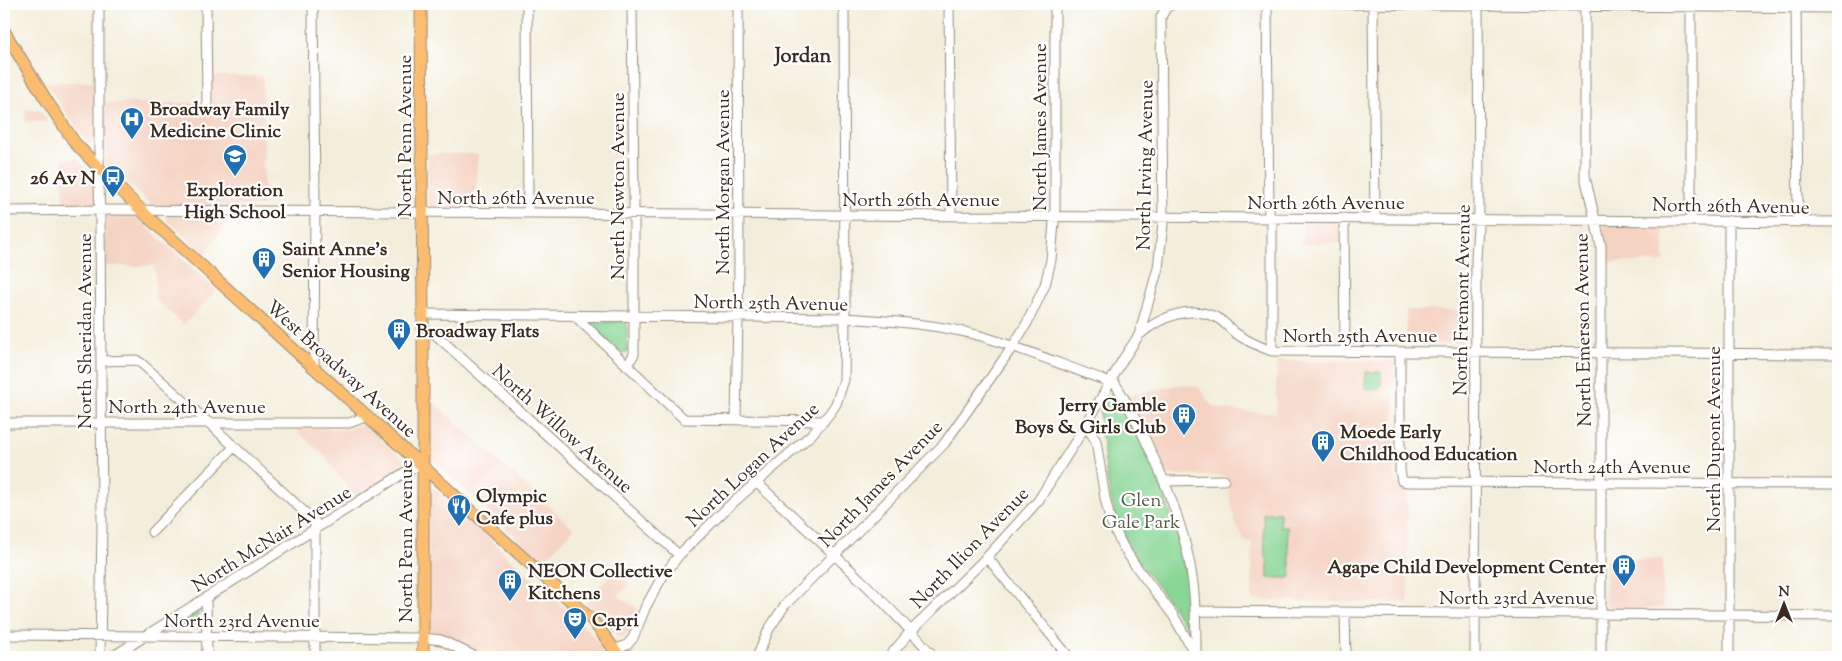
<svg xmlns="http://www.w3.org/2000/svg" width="1842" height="661" viewBox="0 0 1842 661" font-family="'Sorts Mill Goudy',serif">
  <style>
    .built { fill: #f5d3c2 }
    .green { fill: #89d695; stroke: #62805a }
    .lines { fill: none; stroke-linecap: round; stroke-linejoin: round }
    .minor-casing { stroke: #978c7c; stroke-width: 11 }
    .major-casing { stroke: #978c7c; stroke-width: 13 }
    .minor { stroke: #fff; stroke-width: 9 }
    .major { stroke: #fcbd6f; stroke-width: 11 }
    .labels { text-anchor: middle; stroke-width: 4.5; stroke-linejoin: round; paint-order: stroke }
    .poi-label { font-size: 19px; font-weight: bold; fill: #3b2a1e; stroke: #fff; text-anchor: start }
    .street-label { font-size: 19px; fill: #3b2a1e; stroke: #fff }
    .park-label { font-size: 19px; fill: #525e42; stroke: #fff }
    .neighbourhood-label { font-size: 20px; font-weight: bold; fill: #3b2a1e; stroke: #fff }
  </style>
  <rect width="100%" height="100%" fill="#fff"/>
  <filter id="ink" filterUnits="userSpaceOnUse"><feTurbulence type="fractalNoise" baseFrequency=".02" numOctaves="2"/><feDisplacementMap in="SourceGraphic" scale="10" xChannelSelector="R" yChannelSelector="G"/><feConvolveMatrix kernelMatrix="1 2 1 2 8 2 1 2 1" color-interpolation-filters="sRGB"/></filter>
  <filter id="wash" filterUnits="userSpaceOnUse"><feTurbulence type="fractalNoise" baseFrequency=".0096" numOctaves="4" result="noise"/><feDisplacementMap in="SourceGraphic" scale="20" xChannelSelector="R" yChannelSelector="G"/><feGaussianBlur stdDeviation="1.12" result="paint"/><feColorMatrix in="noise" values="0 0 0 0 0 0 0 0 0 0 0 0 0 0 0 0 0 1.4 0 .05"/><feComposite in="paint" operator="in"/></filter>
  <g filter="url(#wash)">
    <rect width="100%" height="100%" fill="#f3eedb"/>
    <path class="built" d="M212,76H263L264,206H153L105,164V103H211Z
      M45,82H94L96,139L93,143H88L85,140Z
      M25,109H40L48,122H25Z
      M428,154H478L476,207H432L428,201Z
      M63,159H77L96,180L95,206H63Z
      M106,214H133L216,290L184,325L155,299V266H105V228L103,222Z
      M169,215H227V222L205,254L167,220V216Z
      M1302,220L1338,222L1340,226V243L1302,244Z
      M1608,223L1664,224V262H1606L1602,230L1604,226Z
      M1406,310H1465V343H1406Z
      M1276,361H1394L1395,477L1397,483L1407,488L1408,603L1252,600V542H1246L1236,525L1225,476L1166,475L1160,459L1155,453L1126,396L1183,384L1199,387L1211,405L1218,408L1248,412L1276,413Z
      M427,396L574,529L542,562L427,455Z
      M362,425L367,426L406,462L404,469L356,499L326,458L294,427L347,429Z
      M431,487H434L480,528L506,555L585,627L598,642L605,657H484L463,644L430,632L428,627L427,490Z
      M1606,558L1663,559V608H1611L1607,606L1605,603Z
      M615,570L629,583L618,596L638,609L630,630L622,638L616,635L598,613L586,602Z"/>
    <path class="green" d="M592,322H627V352L622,353L589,325Z
      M1366,372H1381V385C1376,390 1372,392 1365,387Z
      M1112,392H1116L1122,398L1123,409C1134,429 1145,449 1155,470C1168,500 1199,600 1190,630C1180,622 1173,606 1165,596C1152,579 1137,562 1127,543C1107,505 1105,460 1100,419V411Z
      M1263,513H1280V526H1287L1291,577L1289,578H1268V561L1265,555Z
      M198,611V628H171Z"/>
  </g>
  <g filter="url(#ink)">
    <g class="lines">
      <g class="minor-casing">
        <path id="minor" d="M99,4V185L100,218L102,524L100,657
          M206,4L207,104
          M313,4L315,200L314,366
          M527,4L528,213
          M949,4L951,216
          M1267,4L1269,218
          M1334,4L1838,8
          M1373,4L1375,218
          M1585,4V176L1601,246V657
          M1691,4V221
          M1796,4L1798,222
          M4,211L108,210L1838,222
          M1344,218L1345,352
          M1729,221V657
          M423,314L845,318C891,321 937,324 981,336C1025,349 1067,367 1110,382
          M575,316L684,419L824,421
          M423,329L436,335L679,555
          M1139,335C1160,317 1192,303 1219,319C1224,322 1229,328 1234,332C1246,341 1258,346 1272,351L1838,354
          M1272,351V218
          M1400,352V471L1402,481L1406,482L1838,484
          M101,361L136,360L141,363L209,423L315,522V657
          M627,366L634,354V204L632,4
          M1112,379C1125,398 1135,418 1145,439C1167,485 1187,534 1193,584C1196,609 1196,633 1196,657
          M736,419L739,265L738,4
          M4,423H349L369,416
          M1086,425L1096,441L1105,498L1110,519L1122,545L1135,565L1173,615L1195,654
          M1165,481L1224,480
          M757,483C817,539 880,594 934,657
          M152,532L234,447
          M987,557L1069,657
          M206,598L207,657
          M1196,611L1838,616
          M1345,613L1346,657
          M4,635L423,638L441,640L476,657
          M613,650L627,645L633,638L646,606L661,579L679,555L728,507L812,434L830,413L836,404L844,380L845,318L844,4
          M112,657L407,471L422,464
          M757,657L769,629L785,605L944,444L1013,346L1027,323L1045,285L1051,260L1055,209V4
          M889,657L911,631L987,557L1038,501L1086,425L1122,361L1139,335L1158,268L1163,224L1161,17L1166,8L1173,4
          M1475,657L1476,259L1479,209L1478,4"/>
      </g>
      <g class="major-casing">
        <path id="major" d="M421,4L423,329V657
          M4,31L45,98L75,143L96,165L149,218L593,621L620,657"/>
      </g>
      <use href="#minor" class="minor"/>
      <use href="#major" class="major"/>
    </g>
  </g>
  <defs>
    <g id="hospital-pin" transform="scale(1.25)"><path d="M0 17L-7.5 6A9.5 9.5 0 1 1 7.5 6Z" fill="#1f6fb2" stroke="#fff"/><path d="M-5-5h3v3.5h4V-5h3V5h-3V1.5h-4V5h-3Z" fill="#fff"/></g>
    <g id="school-pin" transform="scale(1.25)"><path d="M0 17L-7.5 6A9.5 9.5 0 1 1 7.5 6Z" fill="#1f6fb2" stroke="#fff"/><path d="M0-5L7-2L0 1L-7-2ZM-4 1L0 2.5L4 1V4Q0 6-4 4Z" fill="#fff"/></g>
    <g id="bus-pin" transform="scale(1.25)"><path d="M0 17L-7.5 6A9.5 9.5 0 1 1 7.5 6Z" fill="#1f6fb2" stroke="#fff"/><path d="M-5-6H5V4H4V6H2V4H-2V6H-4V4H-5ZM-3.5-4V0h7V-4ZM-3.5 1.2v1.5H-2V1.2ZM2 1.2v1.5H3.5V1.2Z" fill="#fff"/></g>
    <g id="building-pin" transform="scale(1.25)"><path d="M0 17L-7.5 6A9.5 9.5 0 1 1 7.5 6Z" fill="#1f6fb2" stroke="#fff"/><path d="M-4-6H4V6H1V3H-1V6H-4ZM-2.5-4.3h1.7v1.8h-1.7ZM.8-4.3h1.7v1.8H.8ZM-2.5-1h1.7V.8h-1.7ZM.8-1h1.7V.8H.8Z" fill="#fff"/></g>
    <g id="restaurant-pin" transform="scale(1.25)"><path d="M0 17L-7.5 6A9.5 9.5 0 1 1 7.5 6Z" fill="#1f6fb2" stroke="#fff"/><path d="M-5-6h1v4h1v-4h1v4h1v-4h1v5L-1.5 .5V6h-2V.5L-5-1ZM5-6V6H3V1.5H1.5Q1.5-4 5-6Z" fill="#fff"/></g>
    <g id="theatre-pin" transform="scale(1.25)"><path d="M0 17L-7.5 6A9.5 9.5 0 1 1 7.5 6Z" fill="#1f6fb2" stroke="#fff"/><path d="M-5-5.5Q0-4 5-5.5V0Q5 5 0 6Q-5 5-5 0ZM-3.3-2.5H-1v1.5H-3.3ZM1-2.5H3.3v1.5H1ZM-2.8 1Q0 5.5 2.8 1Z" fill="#fff"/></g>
  </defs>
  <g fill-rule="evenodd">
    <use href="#hospital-pin" x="132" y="119"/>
    <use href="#school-pin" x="235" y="156"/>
    <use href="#bus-pin" x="113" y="177"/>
    <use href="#building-pin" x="264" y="259"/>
    <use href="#building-pin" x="399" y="330"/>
    <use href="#building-pin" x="1184" y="415"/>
    <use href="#building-pin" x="1323" y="442"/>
    <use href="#restaurant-pin" x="459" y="506"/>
    <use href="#building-pin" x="1624" y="566"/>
    <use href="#building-pin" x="510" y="581"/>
    <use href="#theatre-pin" x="575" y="619"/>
  </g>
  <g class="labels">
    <g class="poi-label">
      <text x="150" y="115">Broadway Family<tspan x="150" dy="22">Medicine Clinic</tspan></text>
      <text x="96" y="184" text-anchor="end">26 Av N</text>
      <text x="235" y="196" text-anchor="middle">Exploration<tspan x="235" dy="22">High School</tspan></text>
      <text x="282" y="255">Saint Anne's<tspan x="282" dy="22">Senior Housing</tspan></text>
      <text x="416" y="337">Broadway Flats</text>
      <text x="1166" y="411" text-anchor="end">Jerry Gamble<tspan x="1166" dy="22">Boys &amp; Girls Club</tspan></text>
      <text x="1340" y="438">Moede Early<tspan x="1340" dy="22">Childhood Education</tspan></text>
      <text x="476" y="502">Olympic<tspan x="476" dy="22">Cafe plus</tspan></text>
      <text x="1606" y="573" text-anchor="end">Agape Child Development Center</text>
      <text x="528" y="577">NEON Collective<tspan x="528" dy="22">Kitchens</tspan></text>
      <text x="592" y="626">Capri</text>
    </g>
    <g class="street-label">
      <text transform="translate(1039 127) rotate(-90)" y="7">North James Avenue</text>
      <text transform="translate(404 136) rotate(-90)" y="7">North Penn Avenue</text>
      <text transform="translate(1144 165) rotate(-89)" y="7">North Irving Avenue</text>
      <text transform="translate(722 182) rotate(-90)" y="7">North Morgan Avenue</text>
      <text transform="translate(617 186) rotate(-90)" y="7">North Newton Avenue</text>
      <text x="516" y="204">North 26th Avenue</text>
      <text x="921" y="206">North 26th Avenue</text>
      <text x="1326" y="209">North 26th Avenue</text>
      <text transform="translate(1731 205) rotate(1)" y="7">North 26th Avenue</text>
      <text transform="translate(1461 300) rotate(-89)" y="7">North Fremont Avenue</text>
      <text transform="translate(771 302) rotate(1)" y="7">North 25th Avenue</text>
      <text transform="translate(1582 330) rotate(-91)" y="7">North Emerson Avenue</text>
      <text transform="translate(84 331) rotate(-90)" y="7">North Sheridan Avenue</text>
      <text x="1360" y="342">North 25th Avenue</text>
      <text transform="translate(342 368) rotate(42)" y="7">West Broadway Avenue</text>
      <text x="187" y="413">North 24th Avenue</text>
      <text transform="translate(563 428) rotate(42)" y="7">North Willow Avenue</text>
      <text transform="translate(1713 439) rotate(-90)" y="7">North Dupont Avenue</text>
      <text transform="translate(752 464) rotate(-43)" y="7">North Logan Avenue</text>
      <text x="1612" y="473">North 24th Avenue</text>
      <text transform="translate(880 483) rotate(-46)" y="7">North James Avenue</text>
      <text transform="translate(271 538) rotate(-32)" y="7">North McNair Avenue</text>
      <text transform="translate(405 541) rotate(-90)" y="7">North Penn Avenue</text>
      <text transform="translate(969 547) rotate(-46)" y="7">North Ilion Avenue</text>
      <text x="1517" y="604">North 23rd Avenue</text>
      <text x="242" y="627">North 23rd Avenue</text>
    </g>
    <g class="park-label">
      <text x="1141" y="506">Glen<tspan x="1141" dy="22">Gale Park</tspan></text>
    </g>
    <g class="neighbourhood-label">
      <text x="803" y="62">Jordan</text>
    </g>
  </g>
  <rect width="1842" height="661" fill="none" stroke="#fff" stroke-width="20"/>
  <g transform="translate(1784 604)" stroke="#ffffff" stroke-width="4" paint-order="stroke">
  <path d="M0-4L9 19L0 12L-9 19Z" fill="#3b2a1e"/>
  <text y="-8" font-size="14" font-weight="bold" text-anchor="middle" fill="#3b2a1e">N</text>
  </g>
</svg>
